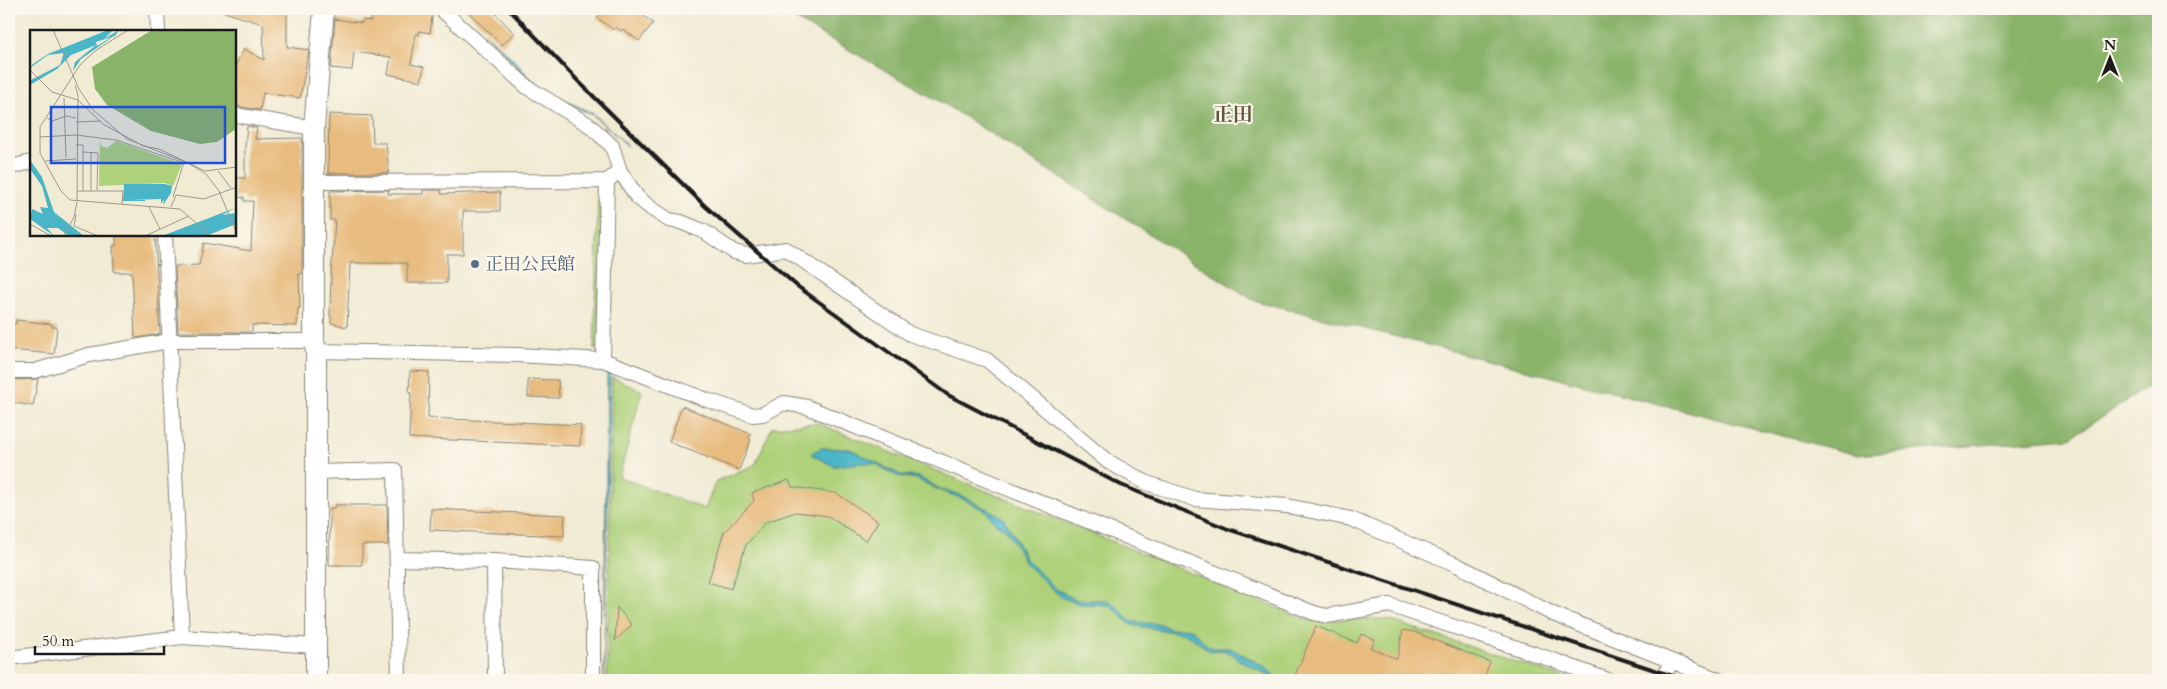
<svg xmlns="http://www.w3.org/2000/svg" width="2167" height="689" viewBox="0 0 2167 689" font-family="Cardo,'Noto Serif JP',serif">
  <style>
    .green { fill: #aed17a; stroke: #65764b }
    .forest { fill: #8ab36a; stroke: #536843 }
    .water { fill: #4ab5c7; stroke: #336872 }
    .building { fill: #e8bb7e }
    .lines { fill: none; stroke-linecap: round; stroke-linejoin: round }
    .street-casing { stroke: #868478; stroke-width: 16 }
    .secondary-casing { stroke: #868478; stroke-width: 22 }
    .street { stroke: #fff; stroke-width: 14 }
    .secondary { stroke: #fff; stroke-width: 20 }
    .rail { stroke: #1c1c1c; stroke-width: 4 }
    .service-dot { fill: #5c6f8a; stroke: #fbf7ec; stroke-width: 2 }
    .labels { text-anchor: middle; stroke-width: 4; stroke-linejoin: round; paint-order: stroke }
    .service-label { font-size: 18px; fill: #4e5e75; stroke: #fbf7ec; text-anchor: start }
    .quarter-label { font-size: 20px; font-weight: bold; fill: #63543e; stroke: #fbf7ec }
    .inset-road { fill: none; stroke: #9c988a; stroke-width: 1 }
    .view { fill: #1d4ed8; fill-opacity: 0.15; stroke: #1d4ed8; stroke-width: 2.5 }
    .inset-edge { fill: none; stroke: #1c1c1c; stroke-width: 2.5 }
  </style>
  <rect width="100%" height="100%" fill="#fbf7ec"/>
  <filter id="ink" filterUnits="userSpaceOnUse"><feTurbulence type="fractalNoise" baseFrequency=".02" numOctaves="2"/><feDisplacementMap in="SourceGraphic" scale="10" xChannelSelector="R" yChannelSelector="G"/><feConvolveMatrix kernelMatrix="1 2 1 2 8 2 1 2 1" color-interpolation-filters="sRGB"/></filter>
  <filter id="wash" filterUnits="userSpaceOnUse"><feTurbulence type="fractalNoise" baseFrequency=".0096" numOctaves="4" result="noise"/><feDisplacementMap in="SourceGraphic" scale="20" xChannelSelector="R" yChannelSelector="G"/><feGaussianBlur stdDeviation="1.12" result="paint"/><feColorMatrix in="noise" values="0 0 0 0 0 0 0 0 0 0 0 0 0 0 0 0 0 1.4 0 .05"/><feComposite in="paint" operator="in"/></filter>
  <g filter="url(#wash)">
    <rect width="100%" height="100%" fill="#f1ebd4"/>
    <path class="green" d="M598,200H604L598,349H594Z
      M612,377L642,391L619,477L705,509L716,481L755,465L772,427L817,423L1308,620L1386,619L1571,680H607Z"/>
    <path class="forest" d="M777,9H2158V380L2070,438L1857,455L1253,300L941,102Z"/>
    <path class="water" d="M484,32L513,59L536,85L593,114L628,146L593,115L548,94L530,81Z
      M607,371L610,372L604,680Z
      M821,448L850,449L901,475L919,477L938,488L958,494L997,514L1003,518L1014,535L1025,558L1056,589L1077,600H1106L1113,603L1132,622L1159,624L1171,629L1185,628L1193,630L1208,646L1214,648H1230L1264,666L1279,680H1272L1265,673L1237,659L1233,654L1222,650L1210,651L1187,634L1131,625L1110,605L1080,604L1061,597L1026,564L1006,529L996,524L986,511L961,498L941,491L917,479L897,476L876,464L864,463L834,466L812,455V453Z"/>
    <g id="blocks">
      <path class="building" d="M224,9H287V47L309,50L300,98L263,93L260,110L235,106V66L244,49L264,60L263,24L224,12Z
        M373,9L433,10L430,33L419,31V35L416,34L411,64L424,67L421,81L388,74L391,57L354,52L352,70L331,68L335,19L362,23L363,20L371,21Z
        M465,9H491L514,33L502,45Z
        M605,9H634L653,23L639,41L623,29L621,31L616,27L614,30L597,18Z
        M329,114L372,116L373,143H386L389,173H328Z
        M247,126L257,128L255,139L302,138V274H299L300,308H298L297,326L252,325V332H178L175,266L199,265L204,243L251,251L253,201H244V197L235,198V178H245V146Z
        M389,190L388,194H423V190H441V194L500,192V211H463V254H447V283H407V263H350L347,327L331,323V316H330L331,275L335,220H330V191Z
        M116,235H155L160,334L136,338L135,336L132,272H114L113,246H116Z
        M16,320L52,324V327H57L54,354L9,350V322L16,324Z
        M410,371L429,372L428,418L581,425L580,446L409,438L411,393H409Z
        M38,379L33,406L9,402V380Z
        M528,379L558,380L559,398L528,397Z
        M682,406L751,434L749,438L751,439L739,470L669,442Z
        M789,480L792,487L836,493L878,521L866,541L828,516L796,512L766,522L746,545L731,589L708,582L724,532L754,501L752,493Z
        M335,505H387L388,545H362V565H329L330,508H334Z
        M431,509L565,515L564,536L430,530Z
        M617,607L632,625L615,641Z
        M1316,626L1357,643L1361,634L1375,640L1371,648L1397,659L1403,630L1414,632L1490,662L1483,680H1293Z"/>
    </g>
  </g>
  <g filter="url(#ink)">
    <use href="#blocks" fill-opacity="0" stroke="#868478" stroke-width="1"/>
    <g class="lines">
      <g class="street-casing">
        <path id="street" d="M157,9L158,31
          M441,9L527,87L589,125L612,146L620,171L637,197L652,209L669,220L681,222L705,232L734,252L746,255L786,249L910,334L987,360L1107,461L1147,483L1195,499L1287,506L1351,519L1457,565L1553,614L1719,680
          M235,115L314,128
          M9,166L11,167L31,162
          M314,182L607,181L620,171
          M165,235L182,637
          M316,351L517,355L603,360L707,400L753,415L763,414L784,403L807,407L1314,613L1327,616L1389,605L1553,660L1608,680
          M603,360L607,181
          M9,371H35L89,355L169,341H314
          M315,472L395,470L399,680
          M398,559L494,561L593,568V680
          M494,561L495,680
          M9,658L182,637L315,646
          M1663,680L1671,661"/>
      </g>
      <g class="secondary-casing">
        <path id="secondary" d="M316,680V351L314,341V128L324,9"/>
      </g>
      <use href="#street" class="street"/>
      <use href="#secondary" class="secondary"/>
      <path class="rail" d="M509,9L578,81L705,206L797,286L948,395L1121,485L1228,529L1685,680"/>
    </g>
  </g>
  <circle class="service-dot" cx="475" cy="264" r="5"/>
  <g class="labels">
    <g class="service-label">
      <text x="485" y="270">正田公民館</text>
    </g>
    <g class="quarter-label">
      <text x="1233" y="121">正田</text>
    </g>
  </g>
  <g transform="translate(30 30)">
    <rect width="206" height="206" fill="#f1ebd4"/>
    <path d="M70,108L71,116L77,118L86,111L152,134L143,156L135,153L69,156Z" fill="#aed17a"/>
    <path d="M122,0H206V99L187,112L170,114L121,101L77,75L65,59L62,37Z" fill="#8ab36a"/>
    <path d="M78,0H83L74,9L89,0L85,6L66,12L67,16L75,11L84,6L51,29L43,41L45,32L66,15L41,25L27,39L0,55L1,50L30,35L34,23L18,25L0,38L3,34L18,24ZM0,130L12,147L24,182L54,206H39L28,198H17L24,206L0,189L2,179L13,184L10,177L18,178L12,156L0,139ZM94,154H135L142,156L141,163L133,175L134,169L131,174V169L100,170H115V175V171H93ZM205,178L192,185L206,183V194L176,206H132Z" fill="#4ab5c7"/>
    <path class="inset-road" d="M23,0L49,59L63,80L97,109L158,133L176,144L189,161L207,204M98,0L65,21L50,35L10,97V123L31,161L40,170L150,179L181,206M0,40L22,62L48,70L73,94L113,116L129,119L175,141L207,137M45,55L48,65L47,171M34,68L36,128M17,88L22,91L36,86L46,88M46,92L71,91M46,105L86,110L154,133M10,107L46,105M46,115H53V161M53,122L68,123L67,160M61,122V161M15,131L46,129M188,141L201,158M47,161H93L92,174M143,167L154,132M119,177L130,199M141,177L146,165L174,169L207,157M46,184L44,196L68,206M0,194L21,206M34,206L44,187L47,172M115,206L159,186"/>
    <path class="view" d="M21,77H195V133H21Z"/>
    <rect width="206" height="206" class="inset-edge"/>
  </g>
  <rect width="2167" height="689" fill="none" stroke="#fbf7ec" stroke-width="30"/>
  <g transform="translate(2110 58)" stroke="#fbf7ec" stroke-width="4" paint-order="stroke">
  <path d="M0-4L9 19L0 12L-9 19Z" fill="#1c1c1c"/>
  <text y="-8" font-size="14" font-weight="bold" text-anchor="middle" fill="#1c1c1c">N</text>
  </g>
  <path d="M35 646v8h129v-8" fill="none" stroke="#1c1c1c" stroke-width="2.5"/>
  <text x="42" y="646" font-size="15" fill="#1c1c1c" stroke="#fbf7ec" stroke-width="4" paint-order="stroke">50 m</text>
</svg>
